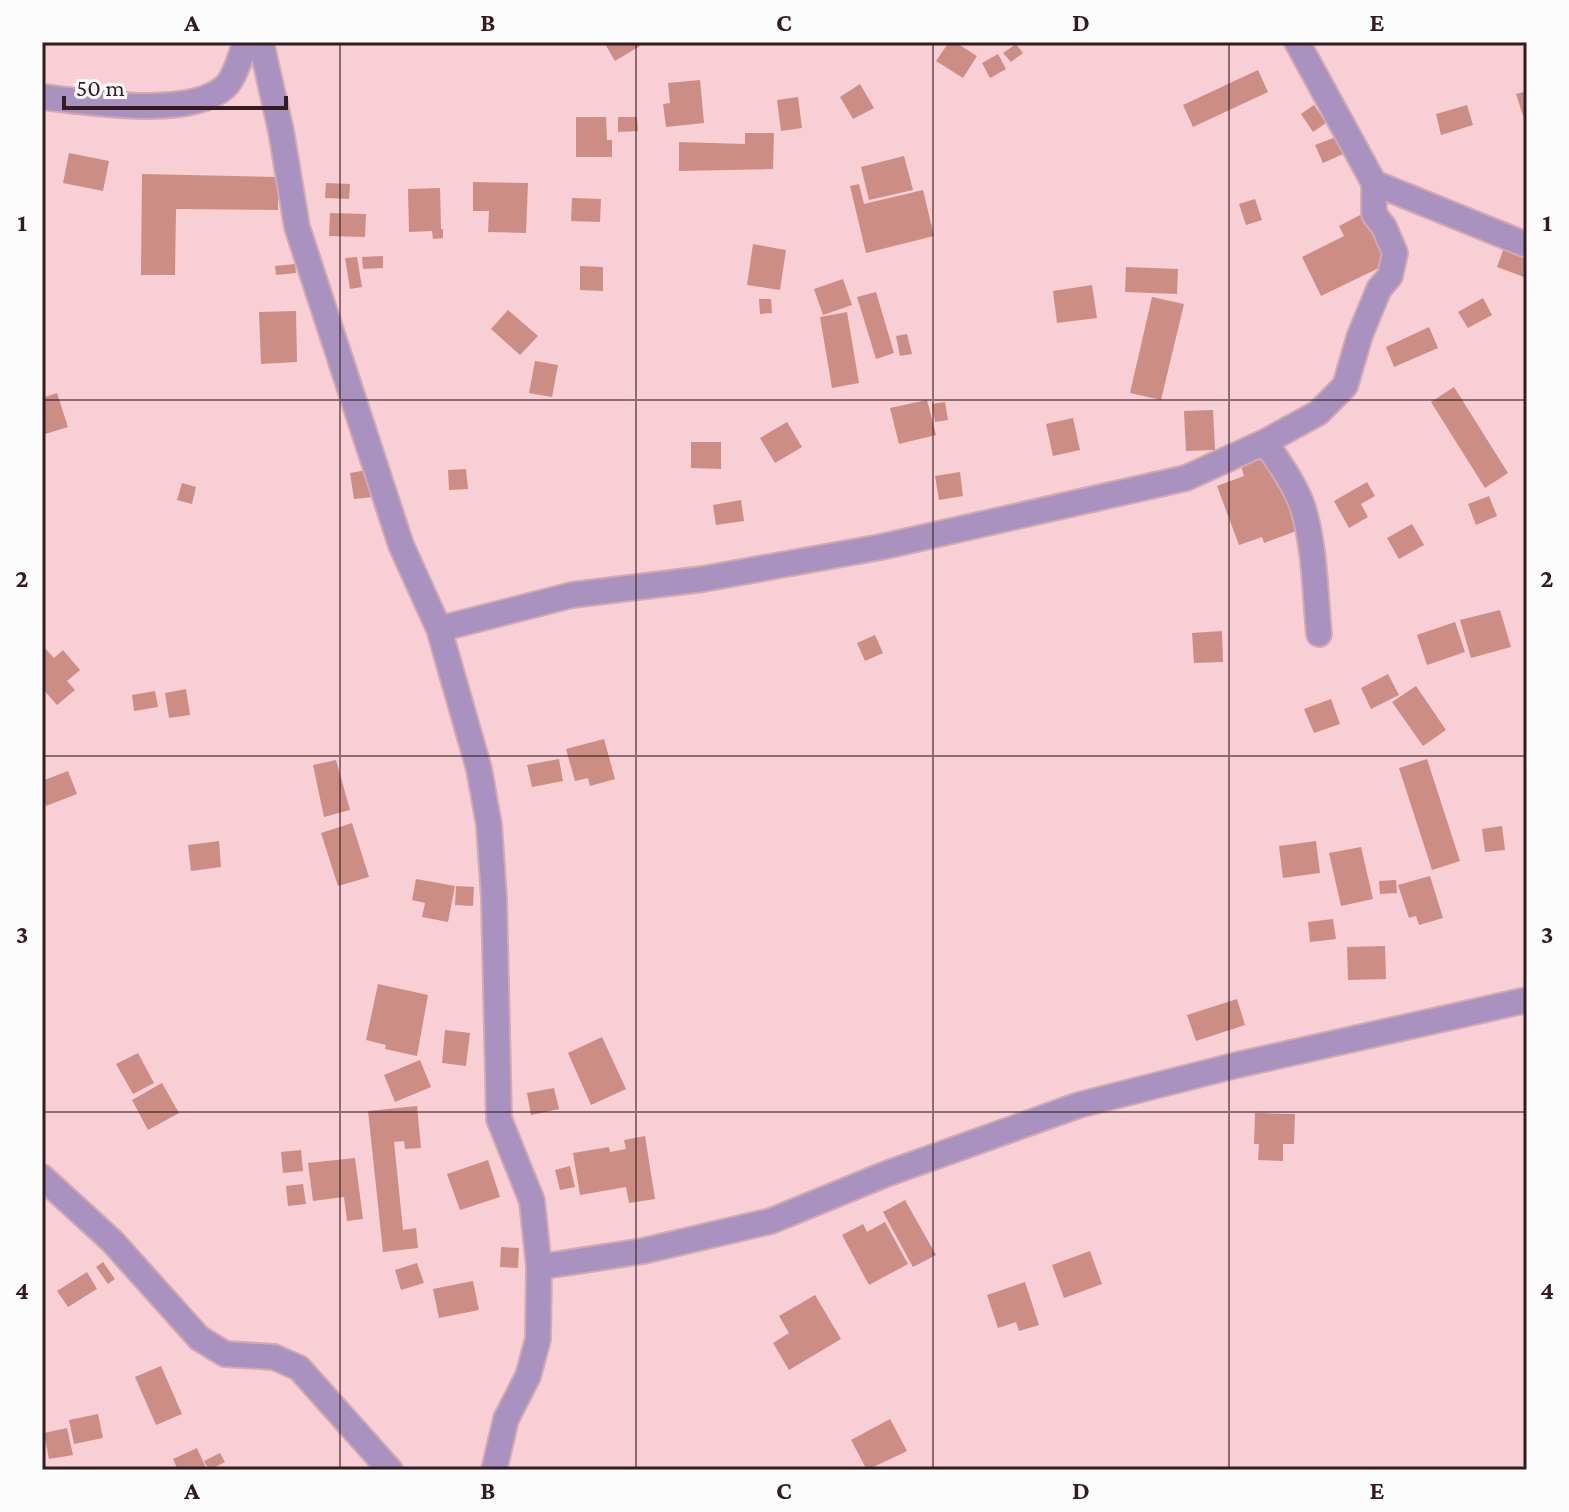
<svg xmlns="http://www.w3.org/2000/svg" width="1569" height="1512" viewBox="0 0 1569 1512" font-family="'Crimson Pro',serif">
  <style>
    .building { fill: #cc8d85 }
    .lines { fill: none; stroke-linecap: round; stroke-linejoin: round }
    .minor-casing { stroke: #d1abb1; stroke-width: 28 }
    .minor { stroke: #aa92c0; stroke-width: 24 }
    .grid { fill: none; stroke: #331b1f; stroke-width: 2; stroke-opacity: 0.55 }
    .neatline { fill: none; stroke: #331b1f; stroke-width: 3 }
    .grid-label { font-size: 26px; text-anchor: middle; font-weight: bold; fill: #331b1f }
  </style>
  <rect width="100%" height="100%" fill="#f8cfd5"/>
  <path class="building" d="M604,42H638L640,46L615,61Z
    M949,42H955L977,56L963,78L936,61Z
    M1016,44L1023,53L1011,62L1003,53Z
    M998,54L1006,69L990,78L982,63Z
    M1258,70L1268,92L1193,127L1183,105Z
    M700,80L704,123L666,127L663,104L670,103L668,83Z
    M860,84L874,108L853,119L840,97Z
    M1527,91V118L1524,119L1516,94Z
    M798,97L802,128L781,131L777,100Z
    M1314,105L1326,123L1313,132L1301,114Z
    M1467,105L1473,125L1441,135L1436,114Z
    M576,117H606L607,140H612V157H576Z
    M618,117H637L638,131L618,132Z
    M745,133H774L773,169L679,171V142L745,144Z
    M1336,137L1343,154L1323,163L1315,145Z
    M69,153L109,161L103,191L63,183Z
    M904,156L913,190L869,200L861,167Z
    M142,174L278,177V210L176,209L175,275H141Z
    M473,182L528,183L526,233L488,232L489,211H473Z
    M326,183L350,184L349,199L325,198Z
    M859,184L864,204L923,190L934,236L866,253L850,186Z
    M440,188L441,229H443V238L433,239L432,231L409,232L408,189Z
    M572,198L601,199L600,222L571,221Z
    M1255,199L1262,220L1246,225L1239,204Z
    M330,213L366,214L365,237L329,236Z
    M1362,214L1387,264L1321,296L1302,257L1344,236L1339,226Z
    M753,244L786,250L780,290L747,285Z
    M1505,245L1527,253V278L1497,267Z
    M383,256V268L363,269L362,257Z
    M357,257L362,287L350,289L345,258Z
    M295,264L296,273L276,275L275,266Z
    M580,266L603,267V291L580,290Z
    M1126,267L1178,269L1177,294L1125,292Z
    M843,279L852,305L823,315L814,289Z
    M1092,285L1097,318L1057,323L1053,291Z
    M876,292L894,353L876,359L857,297Z
    M1152,297L1184,304L1161,400L1130,393Z
    M1483,298L1492,315L1468,328L1458,312Z
    M759,299H771L772,313L760,314Z
    M508,310L538,336L520,355L491,329Z
    M296,311L297,362L261,364L259,312Z
    M847,312L859,383L832,388L820,317Z
    M1429,327L1438,348L1394,367L1386,347Z
    M907,334L912,354L900,356L896,336Z
    M535,361L558,365L552,397L529,393Z
    M1454,387L1508,473L1485,488L1431,402Z
    M57,393L68,427L42,435V398Z
    M927,400L936,435L899,444L890,408Z
    M945,402L948,420L935,422L932,404Z
    M1213,410L1215,450L1186,451L1184,411Z
    M1073,418L1080,450L1053,456L1046,424Z
    M787,422L802,447L775,463L760,438Z
    M691,442H721V469L691,468Z
    M1270,455L1299,530L1264,543L1262,537L1239,545L1217,486L1244,476L1241,466Z
    M466,469L468,489L449,490L448,470Z
    M367,470L372,497L354,499L350,473Z
    M960,472L963,496L939,500L935,476Z
    M1367,482L1375,496L1361,504L1368,517L1349,528L1334,501Z
    M182,483L196,487L192,504L177,500Z
    M1489,496L1497,516L1476,525L1468,504Z
    M741,500L744,521L716,525L713,505Z
    M1412,524L1424,545L1399,559L1387,538Z
    M1500,610L1511,647L1471,658L1460,620Z
    M1455,622L1465,652L1427,665L1417,635Z
    M1222,631L1223,662L1194,663L1192,633Z
    M875,635L883,653L865,661L857,643Z
    M42,645L54,658L63,650L80,670L67,681L75,690L57,705L42,688Z
    M1388,674L1399,695L1371,709L1361,688Z
    M1416,686L1446,730L1423,746L1392,702Z
    M186,689L190,715L169,718L165,693Z
    M155,691L158,707L134,711L132,695Z
    M1331,699L1340,724L1314,733L1304,709Z
    M604,739L615,779L590,786L588,778L575,781L566,749Z
    M559,759L563,781L532,787L527,765Z
    M1427,759L1460,861L1432,870L1399,768Z
    M336,760L350,810L324,817L313,765Z
    M68,771L77,794L46,806L42,795V781Z
    M352,823L369,877L338,886L321,833Z
    M1502,826L1505,850L1485,852L1482,829Z
    M219,841L221,867L191,871L188,845Z
    M1316,841L1320,873L1283,878L1279,846Z
    M1361,847L1373,899L1341,906L1329,853Z
    M1430,876L1443,918L1419,925L1416,916L1409,918L1398,885Z
    M416,879L455,886L448,922L422,917L425,903L412,900Z
    M1396,880L1397,893L1380,894L1379,881Z
    M456,886L474,887L473,906L455,905Z
    M1333,919L1336,939L1310,942L1308,922Z
    M1385,946L1386,979L1348,980L1347,947Z
    M378,984L428,995L417,1056L385,1049L386,1045L366,1040Z
    M1237,999L1245,1025L1196,1041L1187,1015Z
    M445,1030L470,1033L466,1066L442,1063Z
    M602,1037L626,1089L591,1105L568,1053Z
    M138,1053L154,1083L133,1094L116,1064Z
    M420,1060L431,1087L395,1102L384,1075Z
    M162,1083L179,1113L148,1130L132,1100Z
    M554,1088L559,1109L531,1115L527,1093Z
    M417,1106L421,1148L405,1149L404,1141L394,1142L403,1230L416,1228L418,1248L383,1252L368,1111Z
    M1255,1113L1295,1114L1294,1144H1283V1161L1258,1160L1259,1144H1254Z
    M645,1136L655,1199L629,1203L626,1187L580,1195L573,1153L609,1147L610,1152L626,1149L624,1140Z
    M301,1150L303,1171L283,1173L281,1152Z
    M355,1158L363,1219L347,1221L344,1197L313,1201L308,1163Z
    M488,1160L500,1197L460,1210L447,1174Z
    M570,1166L575,1187L560,1190L555,1170Z
    M303,1184L306,1204L288,1206L286,1186Z
    M905,1200L936,1255L913,1267L883,1212Z
    M885,1222L908,1264L869,1285L842,1235L863,1224L867,1232Z
    M501,1247L519,1248L518,1268L500,1267Z
    M1090,1251L1102,1284L1064,1298L1052,1265Z
    M103,1262L115,1279L108,1284L96,1267Z
    M417,1263L424,1283L401,1290L395,1270Z
    M87,1272L97,1289L68,1307L57,1291Z
    M473,1281L479,1310L439,1318L433,1289Z
    M1025,1282L1039,1325L1019,1331L1016,1322L998,1328L987,1295Z
    M815,1295L841,1339L789,1370L773,1343L789,1333L779,1316Z
    M161,1366L182,1414L156,1425L135,1377Z
    M98,1414L103,1438L74,1444L69,1420Z
    M890,1419L907,1451L867,1470L851,1440Z
    M67,1428L73,1455L49,1459L44,1433Z
    M197,1448L207,1470H178L173,1459Z
    M220,1453L225,1462L209,1470L204,1461Z"/>
  <g class="lines">
    <g class="minor-casing">
      <path id="minor" d="M261,42L281,131L297,227L401,545L439,629L479,769L489,825L494,898L499,1119L532,1201L539,1267L538,1339L528,1376L506,1419L494,1470
        M42,97C88,102 189,119 225,87C234,79 242,54 245,42
        M1374,183L1527,245
        M1265,442L1318,413L1345,386L1360,335L1379,289L1390,276L1395,253L1384,227L1374,214V183L1297,42
        M439,629L572,595L703,579L881,547L1186,478L1265,442C1279,463 1295,484 1303,508C1315,548 1315,592 1319,634
        M42,1177L112,1241L199,1338L225,1354L274,1357L299,1368L390,1470
        M539,1267L643,1251L771,1221L886,1174L1079,1105L1237,1065L1527,1000"/>
    </g>
    <use href="#minor" class="minor"/>
  </g>
  <path class="grid" d="M340,42V1470M636,42V1470M933,42V1470M1229,42V1470M42,400H1527M42,756H1527M42,1112H1527"/>
  <rect width="1569" height="1512" fill="none" stroke="#fcfcfc" stroke-width="88"/>
  <path d="M64 96v12h222v-12" fill="none" stroke="#331b1f" stroke-width="4"/>
  <text x="76" y="96" font-size="24" fill="#331b1f" stroke="#fcfcfc" stroke-width="6" paint-order="stroke">50 m</text>
  <rect x="44" y="44" width="1481" height="1424" class="neatline"/>
  <g class="grid-label">
    <text x="192" y="31">A</text>
    <text x="488" y="31">B</text>
    <text x="784" y="31">C</text>
    <text x="1081" y="31">D</text>
    <text x="1377" y="31">E</text>
    <text x="22" y="231">1</text>
    <text x="1547" y="231">1</text>
    <text x="22" y="587">2</text>
    <text x="1547" y="587">2</text>
    <text x="22" y="943">3</text>
    <text x="1547" y="943">3</text>
    <text x="22" y="1299">4</text>
    <text x="1547" y="1299">4</text>
    <text x="192" y="1499">A</text>
    <text x="488" y="1499">B</text>
    <text x="784" y="1499">C</text>
    <text x="1081" y="1499">D</text>
    <text x="1377" y="1499">E</text>
  </g>
</svg>
